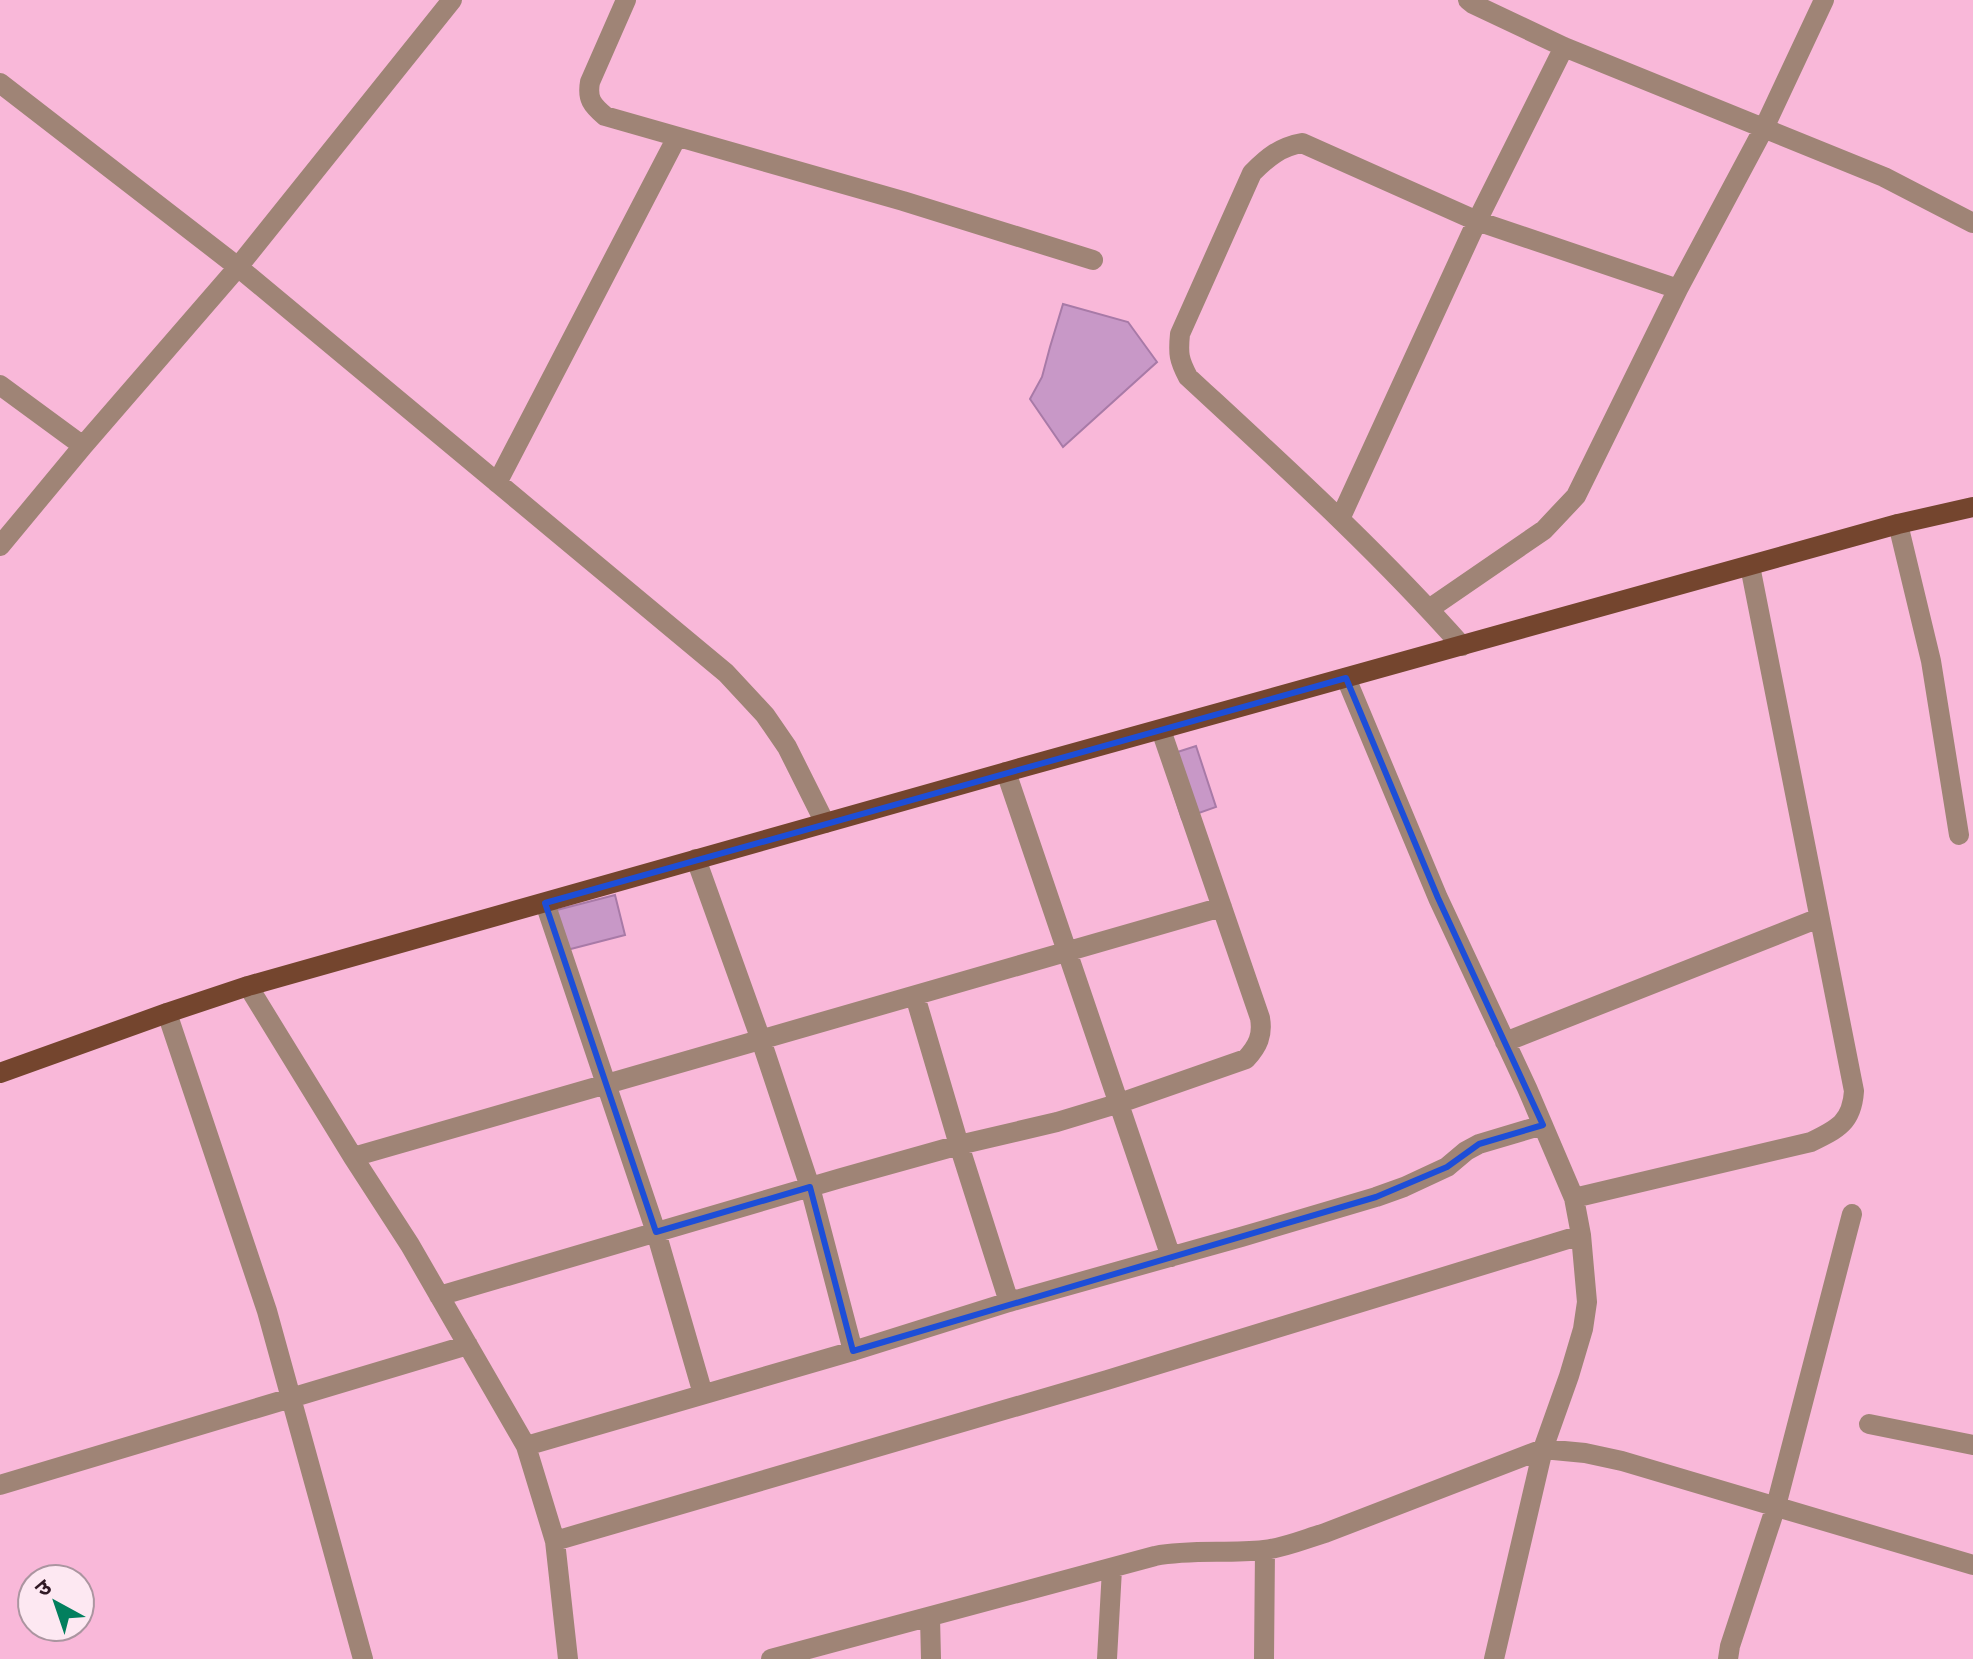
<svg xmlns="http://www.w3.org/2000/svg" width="1973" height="1659" viewBox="0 0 1973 1659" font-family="'Times New Roman','Noto Sans Devanagari',serif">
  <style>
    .building { fill: #c898c7; stroke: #a87aa7; stroke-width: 2 }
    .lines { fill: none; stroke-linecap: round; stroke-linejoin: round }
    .minor { stroke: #9f8476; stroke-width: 20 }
    .major { stroke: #74452e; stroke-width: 20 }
    .marked { fill: none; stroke: #1d4ed8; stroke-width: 6; stroke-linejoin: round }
  </style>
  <rect width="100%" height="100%" fill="#f9b8d9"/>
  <path class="building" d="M1063,304L1128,322L1157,362L1063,447L1030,399L1042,377L1050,347Z
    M1196,746L1216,807L1182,819L1162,757Z
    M615,895L625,935L563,951L553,911Z"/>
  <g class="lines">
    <path class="minor" d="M626,0L590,82C587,99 592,105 605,116L903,201L1093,260
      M1468,0L1473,4L1564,47L1884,177L1973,223
      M0,83L238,267L726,673L765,715L787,747L825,823
      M0,385L83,446
      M497,483L677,137
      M1340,519L1477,221L1564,47
      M1898,524L1931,661L1959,835
      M0,546L83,446L238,267L452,0
      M1429,609L1544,530L1576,496L1678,289L1764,128L1824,0
      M1462,646C1377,550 1282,464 1188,377C1179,360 1178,354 1180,334L1252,173C1268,157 1280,147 1302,143L1477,221L1678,289
      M1346,678L1438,898L1527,1088L1574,1198L1581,1235L1587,1302L1583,1329L1569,1376L1543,1449L1494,1659
      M1006,772L1171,1257
      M696,859L761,1040L810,1187L853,1351
      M545,903L656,1232L703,1394
      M248,986L353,1157L410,1245L526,1446L555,1541L568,1659
      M915,996L959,1145L1009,1302
      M167,1013L267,1311L363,1659
      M1505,1042L1819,918
      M353,1157L1222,907
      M1574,1198L1811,1142C1838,1129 1852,1122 1854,1091L1750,566
      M439,1296L841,1178L959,1145L1057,1122L1120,1103L1246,1059C1258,1046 1263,1035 1260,1018L1161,730
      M1869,1424L1973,1445
      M526,1446L853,1351L1009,1302L1241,1237L1376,1197L1404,1187L1447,1167L1466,1151L1479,1144L1543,1125
      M0,1485L468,1345
      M555,1541L1107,1380L1581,1235
      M930,1617L931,1659
      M771,1659L1155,1556C1191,1549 1227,1554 1264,1550C1284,1548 1305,1539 1325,1533L1543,1449L1585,1453L1622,1461L1973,1565
      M1107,1659L1112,1569
      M1264,1659L1265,1550
      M1728,1659L1730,1646L1776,1506L1852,1214"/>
    <path class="major" d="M0,1073L167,1013L248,986L1006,772L1898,524L1973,507"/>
  </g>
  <path class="marked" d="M1346,678L1438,898L1543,1125L1479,1144L1447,1167L1376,1197L853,1351L810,1187L656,1232L545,903Z"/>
  <g transform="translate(56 1603) rotate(320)"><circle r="38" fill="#fde8f2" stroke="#ab95a0" stroke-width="2"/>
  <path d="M0-6L14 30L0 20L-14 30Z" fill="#027f5e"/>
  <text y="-12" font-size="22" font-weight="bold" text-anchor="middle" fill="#301925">उ</text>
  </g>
</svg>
